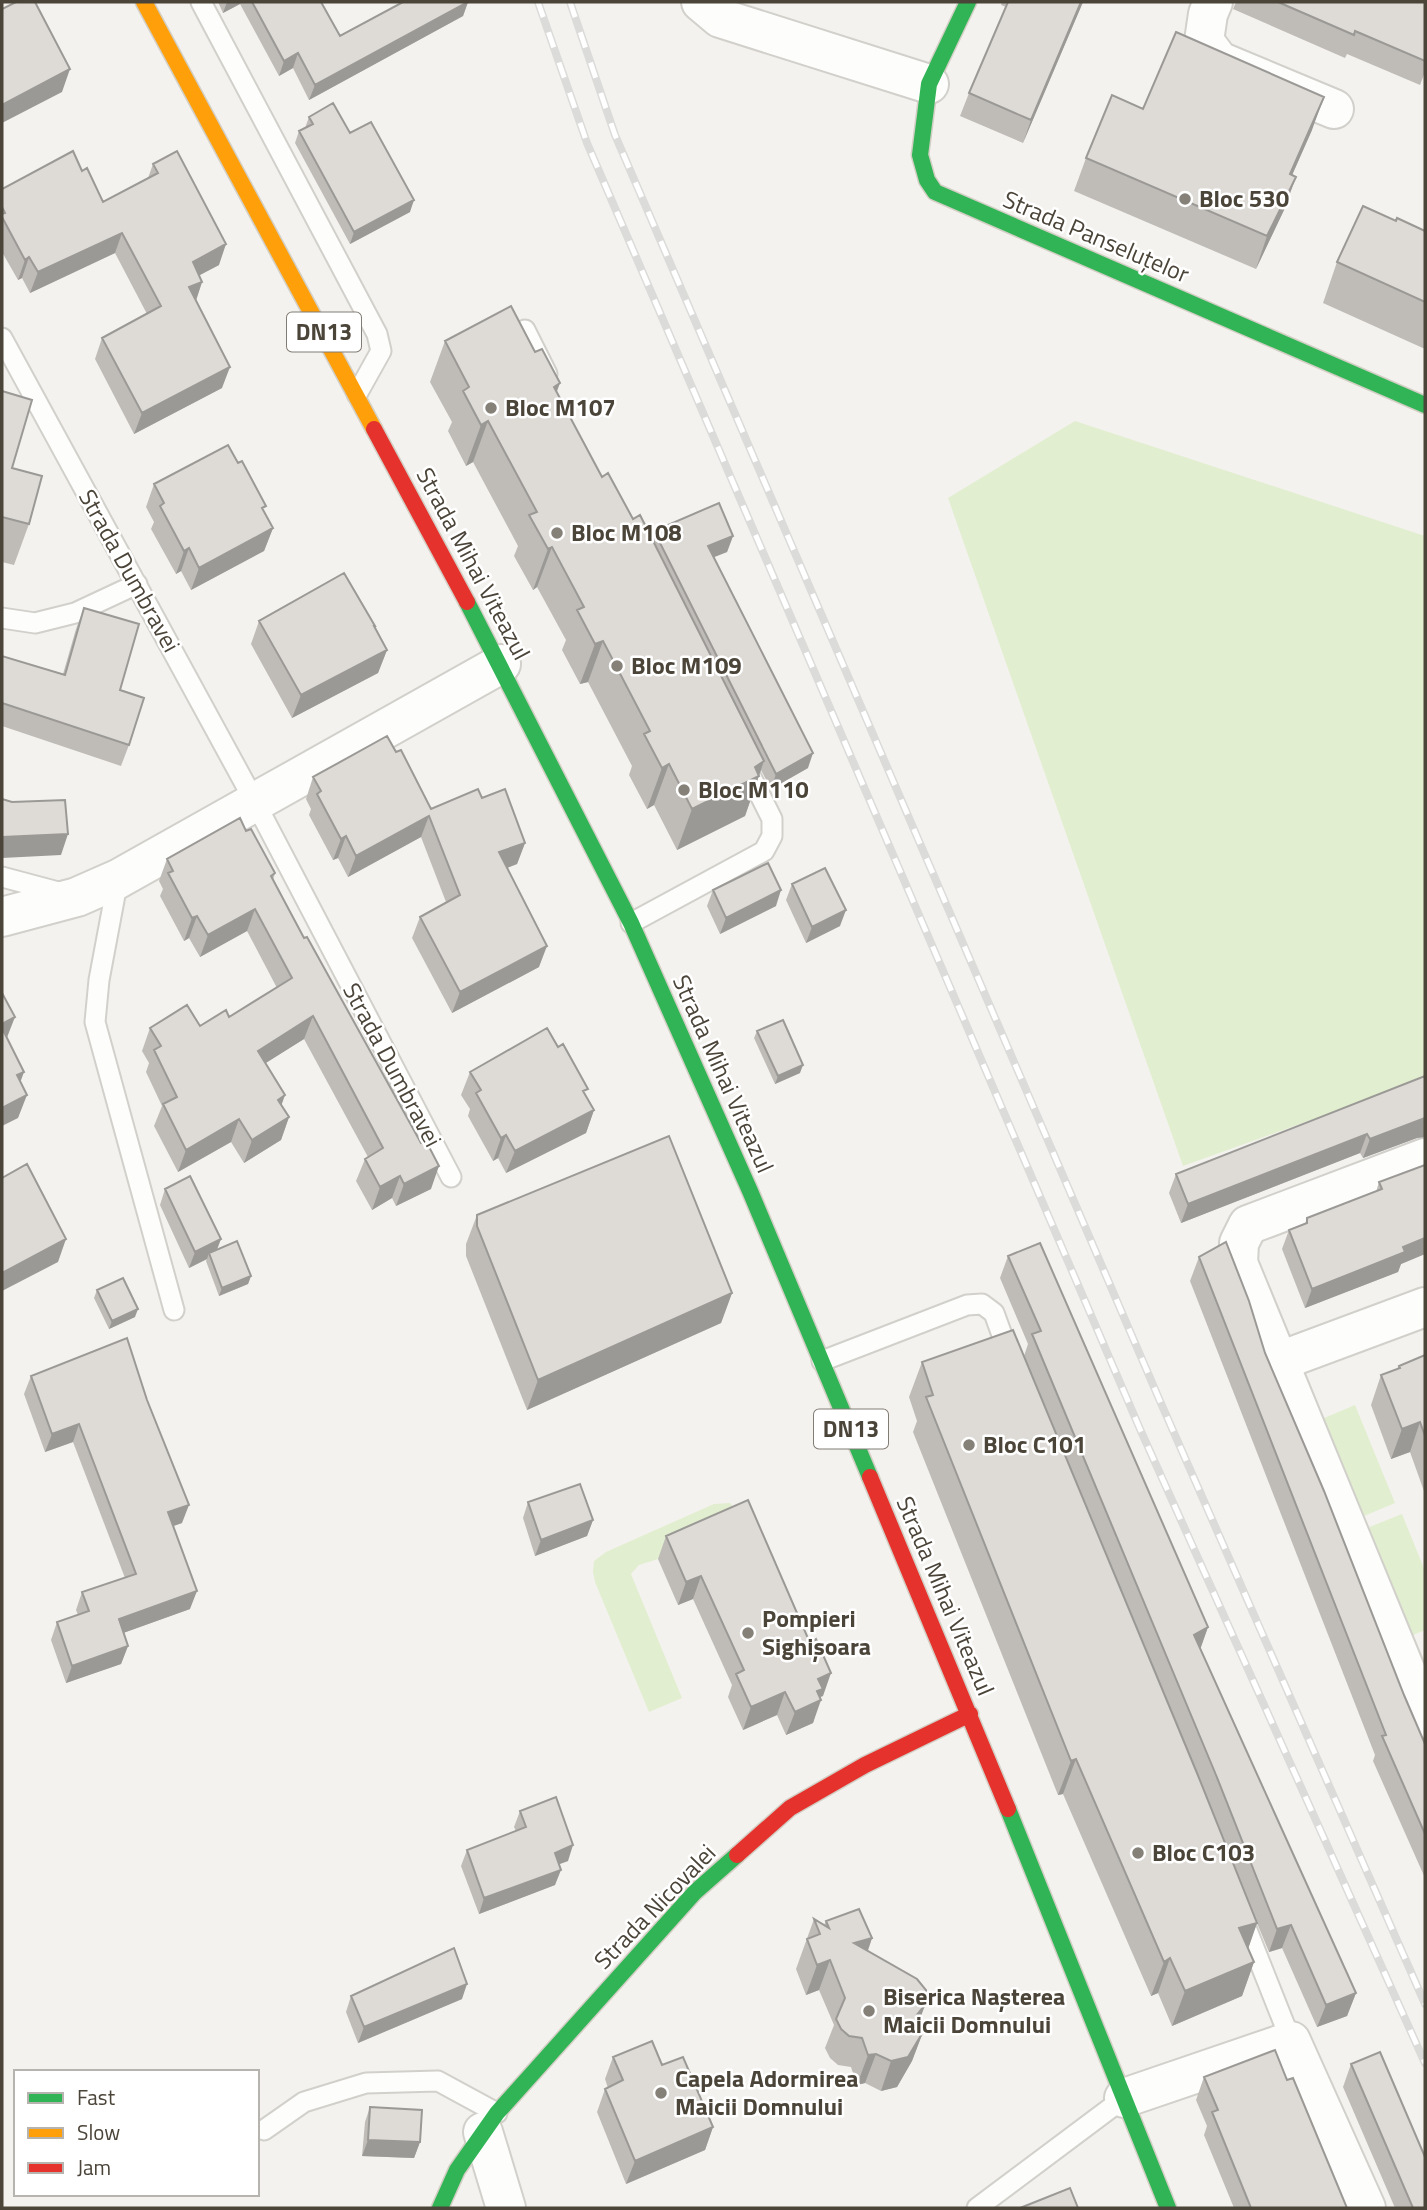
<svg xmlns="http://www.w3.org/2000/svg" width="1427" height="2210" viewBox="0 0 1427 2210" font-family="'Titillium Web',sans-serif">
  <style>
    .green { fill: #e1eecf }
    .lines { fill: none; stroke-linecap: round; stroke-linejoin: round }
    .lane-casing { stroke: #d2d0cb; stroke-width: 23 }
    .street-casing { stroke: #d2d0cb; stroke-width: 42 }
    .fast-casing { stroke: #d3cfc5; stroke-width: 19 }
    .slow-casing { stroke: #d3cfc5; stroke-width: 19 }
    .jam-casing { stroke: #d3cfc5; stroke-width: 19 }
    .lane { stroke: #fdfdfc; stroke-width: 19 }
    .street { stroke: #fdfdfc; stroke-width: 38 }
    .fast { stroke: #30b455; stroke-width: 16 }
    .slow { stroke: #ff9f0a; stroke-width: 16 }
    .jam { stroke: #e5322d; stroke-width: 16 }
    .rail-casing { stroke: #dbdbda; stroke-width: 8 }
    .rail { stroke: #fff; stroke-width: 5; stroke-dasharray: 16; stroke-linecap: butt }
    .wall { fill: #bfbcb8 }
    .shaded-wall { fill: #9b9996 }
    .building { fill: #dedbd6; stroke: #9b9996; stroke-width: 2 }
    .poi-dot { fill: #868178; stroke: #fff; stroke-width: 2.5 }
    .labels { text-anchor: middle; stroke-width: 5; stroke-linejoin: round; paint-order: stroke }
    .shield { fill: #fff; stroke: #817c74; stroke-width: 2 }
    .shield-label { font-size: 23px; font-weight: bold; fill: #4b4439 }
    .poi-label { font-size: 24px; font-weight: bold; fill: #4b4439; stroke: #fff; text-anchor: start }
    .street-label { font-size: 24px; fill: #4b4439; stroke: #fff }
  </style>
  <rect width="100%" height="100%" fill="#f4f2ee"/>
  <path class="green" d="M1075,421L1425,536V1079L1183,1166L948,498Z
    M1355,1405L1395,1503L1357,1519L1317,1421Z
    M730,1503L736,1511L658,1559L639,1565L631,1574L682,1698L649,1712L595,1582L593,1572L594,1561L606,1552L714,1504Z
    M1402,1514L1425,1571V1630L1406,1638L1362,1530Z"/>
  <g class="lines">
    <g class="lane-casing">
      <path id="lane" d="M201,2L377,334L381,351L357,394
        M525,330L547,374
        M2,338L256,804L451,1177
        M2,618L35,623L75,613L137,584
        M2,877L62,893
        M118,879L99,980L95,1022L174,1310
        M631,923L764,851L772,836V819L744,763
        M822,1361L967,1305L982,1304L994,1313L1010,1357
        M1241,1915L1291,2041
        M264,2130L304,2102L366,2083L438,2081L497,2113
        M977,2208L1124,2098"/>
    </g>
    <g class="street-casing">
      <path id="street" d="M701,2L720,18L929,84
        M1213,2L1208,14L1204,41L1219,61L1334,109
        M2,917L77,897L118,879L501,664
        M1425,1158L1248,1225L1239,1243L1238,1263L1425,1718
        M1280,1361L1425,1307
        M1124,2098L1291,2041L1366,2208
        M483,2132L506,2208"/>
    </g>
    <g class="fast-casing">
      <path id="fast" d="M968,2L929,84L920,155L927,180L935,192L1425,405
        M467,602L631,923L750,1191L870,1477
        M1008,1809L1168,2208
        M440,2208L457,2170L497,2113L695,1892L737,1855"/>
    </g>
    <g class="slow-casing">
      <path id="slow" d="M144,2L374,429"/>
    </g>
    <g class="jam-casing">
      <path id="jam" d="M374,429L467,602
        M870,1477L1008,1809
        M737,1855L790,1808L865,1765L970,1714"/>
    </g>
    <use href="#lane" class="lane"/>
    <use href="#street" class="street"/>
    <use href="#fast" class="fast"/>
    <use href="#slow" class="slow"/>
    <use href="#jam" class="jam"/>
    <g class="rail-casing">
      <path id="rail" d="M538,2L587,143L1140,1429L1425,2063
        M570,2L615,135L1160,1401L1425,2004"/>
    </g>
    <use href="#rail" class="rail"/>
  </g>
  <path class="wall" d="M218,2H321L340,36L468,2L463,16L309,100L293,68L279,76L240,4L223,13Z
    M1002,2H1083L1023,143L960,116L969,93L1006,7L1001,5Z
    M1236,2H1425V72L1420,85L1347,54L1345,58L1233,9Z
    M1143,109L1312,130L1292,175L1284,210L1256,269L1074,191L1086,158Z
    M309,117L350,133L410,212L350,244L295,143L299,131L305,128Z
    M153,164L219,265L199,275L202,282L196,301L222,388L134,434L95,359L102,338L147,314L115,253L30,293L22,278L18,280L2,252V189L82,171L103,202L148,178Z
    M1396,221L1425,231V349L1323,303L1337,262Z
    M445,341L557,392L602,477L633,519L651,537L654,531L733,536L727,552L713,557L808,768L771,789L761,770L745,816L677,850L654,805L647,809L629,775L632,766L588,682L580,684L562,650L566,640L537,587L533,590L514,556L518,546L473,462L466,466L448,431L452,422L430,382Z
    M2,391L12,468L29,524L14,565L2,562Z
    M154,484L264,512L273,528L264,551L191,590L181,571L176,574L151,529L154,522L146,507Z
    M84,608L120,690L129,745L121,766L2,726V656L63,674L76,629Z
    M259,621L375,626V628L387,650L378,673L292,718L251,644Z
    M396,752L431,809L482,798L525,843L517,864L507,868L539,967L452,1013L412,938L420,917L446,902L421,837L348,877L338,858L333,860L309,815L311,809L306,799L313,777Z
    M246,831L275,873L273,880L431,1189L396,1206L392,1198L372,1210L356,1181L365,1159L368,1157L304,1039L265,1063L281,1105L289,1117L281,1140L244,1163L231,1142L178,1172L154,1126L162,1106L146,1072L149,1063L142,1051L150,1028L200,1026L229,1017L277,988L247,931L200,957L189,938L184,941L160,896L163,889L159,881L167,859Z
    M792,884L840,926L806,943L786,900Z
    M713,890L776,906L720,934L707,906Z
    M757,1031L800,1073L775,1084L754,1038Z
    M470,1072L585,1096L594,1110L586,1133L506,1173L498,1158L493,1161L468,1116L470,1109L461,1095Z
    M1425,1076V1137L1417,1138L1363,1158L1360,1153L1181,1223L1169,1193L1176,1174Z
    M1425,1165V1254L1401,1264L1398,1272L1305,1308L1282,1249L1289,1230L1305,1224L1307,1218L1376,1192L1379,1182Z
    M165,1189L217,1250L251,1276L248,1284L219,1296L206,1261L207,1259L189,1268L160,1205Z
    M477,1215L732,1293L721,1323L527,1410L466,1256V1244Z
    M1008,1256L1208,1627L1200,1649L1356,1993L1347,2016L1317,2027L1282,1948L1269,1952L1257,1923L1248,1948L1254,1962L1242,1996L1172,2026L1158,1993L1151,1996L1063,1794L1058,1795L913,1432L917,1421L909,1397L922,1362L1024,1356L1028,1344L1000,1278Z
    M1199,1257L1265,1353L1404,1695L1425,1744V1878L1373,1761L1375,1755L1190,1281Z
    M97,1290L135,1317L109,1329L94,1298Z
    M1425,1355V1494L1410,1452L1391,1459L1371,1405L1381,1375L1397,1369L1399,1366Z
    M31,1376L182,1523L173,1526L190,1609L123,1633L128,1646L121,1664L66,1683L51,1640L57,1622L78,1615L76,1610L82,1592L125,1578L73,1442L45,1452L24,1394Z
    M528,1502L593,1520L587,1536L535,1556L523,1518Z
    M666,1536L823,1696L820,1697L813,1723L786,1735L777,1715L743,1730L728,1697L732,1685L693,1599L678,1605L658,1559Z
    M520,1811L568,1861L559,1864L555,1885L479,1914L461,1866L467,1850L516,1831L514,1827Z
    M814,1919L824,1925L826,1921L872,1938L868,1950L925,2005L919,2022L923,2032L912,2061L897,2087L881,2091L865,2083L857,2085L851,2067L838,2065L830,2058L825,2048L834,2025L819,1990L806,1995L796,1969Z
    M351,1996L462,1999L358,2043L346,2012Z
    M613,2057L662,2065L713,2127L705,2150L626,2184L597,2112L605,2089L608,2088L605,2079Z
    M1351,2064L1425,2208H1395L1343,2087Z
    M1204,2077L1287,2080L1347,2208H1234L1204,2135L1207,2126L1196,2100Z
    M370,2107L420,2142L414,2158L362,2156L365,2122Z"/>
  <path class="shaded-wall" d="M227,2H241L240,4L223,13Z
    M468,2L463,16L309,100L315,85Z
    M1081,2H1083L1023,143L1031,120Z
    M298,53L293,68L279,76L284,61Z
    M70,69L62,92L2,123V105Z
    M1324,97L1312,130L1278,207L1290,174Z
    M1296,177L1284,210L1256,269L1267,236Z
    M414,200L410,212L350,244L354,232Z
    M122,233L115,253L30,293L38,272Z
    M226,244L219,265L185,283L193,262Z
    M29,257L22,278L18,280L25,260Z
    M202,282L195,303L189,287Z
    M230,367L222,388L134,434L142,413Z
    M560,383L545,424L554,387Z
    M488,421L473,462L466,466L481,425Z
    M273,528L264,551L191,590L199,568Z
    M733,536L727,552L702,562L708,546Z
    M552,547L537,587L533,590L548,549Z
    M189,548L181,571L176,574L184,551Z
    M603,641L588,682L580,684L595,644Z
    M387,650L378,673L292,718L301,695Z
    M813,753L808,768L771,789L776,774Z
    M764,761L745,816L677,850L692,809Z
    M669,764L654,805L647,809L662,768Z
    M429,816L421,837L348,877L356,856Z
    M68,834L61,855L2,858V837Z
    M346,836L338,858L333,860L341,839Z
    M525,843L517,864L491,874L499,852Z
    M781,890L776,906L720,934L726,918Z
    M255,909L247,931L200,957L208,935Z
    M846,910L840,926L806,943L812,927Z
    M197,916L189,938L184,941L192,918Z
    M547,946L539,967L452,1013L460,992Z
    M313,1016L304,1039L250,1073L258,1051Z
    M15,1017L6,1040L2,1043V1024Z
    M803,1065L800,1073L775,1084L778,1076Z
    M24,1072L16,1094L17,1075Z
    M27,1095L18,1118L2,1126V1108Z
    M285,1095L277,1118L278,1100Z
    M594,1110L586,1133L506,1173L515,1151Z
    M289,1117L281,1140L244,1163L252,1140Z
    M1425,1118V1137L1417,1138L1363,1158L1370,1139Z
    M239,1119L231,1142L178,1172L186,1150Z
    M1367,1134L1360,1153L1181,1223L1188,1204Z
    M506,1135L498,1158L493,1161L501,1138Z
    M439,1166L431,1189L396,1206L404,1184Z
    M400,1176L392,1198L372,1210L380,1187Z
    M1425,1238V1254L1401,1264L1398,1272L1305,1308L1312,1289L1403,1247Z
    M66,1239L58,1262L2,1291V1273Z
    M221,1239L215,1255L209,1253L207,1259L189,1268L195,1252Z
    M251,1276L248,1284L219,1296L222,1288Z
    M732,1293L721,1323L527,1410L538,1380Z
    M138,1309L135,1317L109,1329L112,1321Z
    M1420,1422L1410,1452L1391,1459L1402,1429Z
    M79,1424L73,1442L45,1452L52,1434Z
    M189,1505L182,1523L162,1530L168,1512Z
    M593,1520L587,1536L535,1556L541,1540Z
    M701,1576L693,1599L678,1605L686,1582Z
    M197,1591L190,1609L112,1637L119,1619Z
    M1208,1627L1200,1650L1194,1635Z
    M128,1646L121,1664L66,1683L72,1666Z
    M831,1673L823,1696L820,1697L821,1700L813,1723L786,1735L795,1712L818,1679Z
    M785,1692L777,1715L743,1730L751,1707Z
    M1076,1759L1063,1794L1058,1795L1071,1761Z
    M573,1845L568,1861L549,1868L555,1853Z
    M561,1870L555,1885L479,1914L484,1898Z
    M1257,1923L1245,1958L1239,1928Z
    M1291,1925L1282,1948L1269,1952L1277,1929Z
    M872,1938L862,1968L854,1943Z
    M1170,1958L1158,1993L1151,1996L1164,1962Z
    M830,1960L819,1990L806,1995L817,1965Z
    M1254,1962L1242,1996L1172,2026L1185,1991Z
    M467,1984L462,1999L358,2043L364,2027Z
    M1356,1993L1347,2016L1317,2027L1326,2005Z
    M925,2005L914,2035L916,2016Z
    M923,2032L912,2061L897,2087L881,2091L891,2061Z
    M876,2054L865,2083L857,2085L868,2055Z
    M713,2127L705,2150L626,2184L635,2161Z
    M368,2140L420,2142L414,2158L362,2156Z"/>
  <path class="building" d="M16,2H35L70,69L2,105V9Z
    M252,2H321L340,36L403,2H468L315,85L298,53L284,61Z
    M1008,2H1081L1031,120L969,93Z
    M1278,2H1425V61L1355,31L1354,35Z
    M1176,32L1324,97L1290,174L1296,177L1267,236L1086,158L1112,95L1143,109Z
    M333,103L350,133L371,122L414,200L354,232L299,131L313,124L309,117Z
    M73,151L82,171L87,168L103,202L158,173L153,164L177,151L226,244L193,262L202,282L189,287L230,367L142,413L102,338L161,306L122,233L38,272L29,257L25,260L2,217V214L5,213L2,207V189Z
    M1363,206L1396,221L1397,218L1425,231V302L1337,262Z
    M511,306L535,352L542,349L560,383L554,387L602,477L608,473L633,519L640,515L764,761L755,767L759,776L692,809L669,764L662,768L644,734L650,731L603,641L595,644L577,610L584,607L552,547L548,549L529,515L537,512L488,421L481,425L463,391L469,387L445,341Z
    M2,391L32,400L12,468L42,476L29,524L2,517Z
    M228,445L238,463L242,461L266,506L262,508L273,528L199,568L189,548L184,551L160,506L164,503L154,484Z
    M719,503L733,536L708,546L813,753L776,774L654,531Z
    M344,573L375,626H374L387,650L301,695L259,621Z
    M84,608L139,624L120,690L144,698L129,745L2,703V656L65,675Z
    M387,736L396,752L401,750L431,809L478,789L482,798L505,789L525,843L499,852L547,946L460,992L420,917L460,895L429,816L356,856L346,836L341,839L317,794L321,791L313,777Z
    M2,799L12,802L65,800L68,834L2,837Z
    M240,818L246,831L251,829L275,873L271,876L304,938L307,937L421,1143L426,1141L439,1166L404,1184L400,1176L380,1187L365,1159L383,1148L313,1016L258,1051L285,1095L278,1100L289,1117L252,1140L239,1119L186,1150L163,1104L177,1097L154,1050L161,1046L150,1028L187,1005L200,1026L226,1010L229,1017L292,978L255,909L208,935L197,916L192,918L168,873L173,871L167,859Z
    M768,863L781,890L726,918L713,890Z
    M825,868L846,910L812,927L792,884Z
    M2,993L15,1017L2,1024Z
    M783,1020L803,1065L778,1076L757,1031Z
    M2,1028L24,1072L17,1075L27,1095L2,1108Z
    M547,1028L558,1047L563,1044L588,1089L583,1091L594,1110L515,1151L506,1135L501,1138L476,1093L481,1090L470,1072Z
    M1425,1076V1118L1370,1139L1367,1134L1188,1204L1176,1174Z
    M669,1136L732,1293L538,1380L477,1226V1215Z
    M27,1164L66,1239L2,1273V1178Z
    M1425,1165V1238L1403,1247L1405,1252L1312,1289L1289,1230L1307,1223V1218L1382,1189L1379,1182Z
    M190,1176L221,1239L195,1252L165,1189Z
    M237,1241L251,1276L222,1288L209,1253Z
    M1226,1242L1249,1301L1265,1353L1324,1491L1404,1695L1425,1744V1834L1382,1736L1386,1735L1199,1257Z
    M1040,1243L1208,1627L1194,1635L1356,1993L1326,2005L1291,1925L1277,1929L1216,1775L1032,1334L1041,1331L1008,1256Z
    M123,1278L138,1309L112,1321L97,1290Z
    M1013,1330L1197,1773L1257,1923L1239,1928L1254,1962L1185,1991L1170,1958L1164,1962L1076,1759L1071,1761L926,1397L933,1395L922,1362Z
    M127,1338L147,1400L189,1505L168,1512L197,1591L119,1619L128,1646L72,1666L57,1622L89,1611L82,1592L136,1574L79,1424L52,1434L31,1376Z
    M1425,1355V1436L1420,1422L1402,1429L1381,1375L1400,1368L1399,1366Z
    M580,1484L593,1520L541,1540L528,1502Z
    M748,1500L810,1643L816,1639L831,1673L818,1679L823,1689L817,1691L821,1700L795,1712L785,1692L751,1707L736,1674L744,1670L701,1576L686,1582L666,1536Z
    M556,1797L573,1845L555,1853L561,1870L484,1898L467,1850L526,1827L520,1811Z
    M859,1909L872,1938L854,1943L917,1979L926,1990L925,2005L916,2016L923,2032L908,2057L891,2061L876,2054L868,2055L862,2038L849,2036L841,2029L836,2019L845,1998L830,1960L817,1965L807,1939L820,1934L814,1919L829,1928L826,1921Z
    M454,1948L467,1984L364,2027L351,1996Z
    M652,2041L662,2065L683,2057L713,2127L635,2161L605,2089L623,2080L613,2057Z
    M1275,2050L1287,2080L1293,2078L1347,2208H1251L1212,2112L1218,2110L1204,2077Z
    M1380,2052L1425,2157V2208H1413L1351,2064Z
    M370,2107L422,2110L420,2142L368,2140Z
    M1070,2188L1078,2208H1020Z"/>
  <g class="poi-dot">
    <circle cx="1185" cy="199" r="7"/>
    <circle cx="491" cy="408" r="7"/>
    <circle cx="557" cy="533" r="7"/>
    <circle cx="617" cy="666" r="7"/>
    <circle cx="684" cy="790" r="7"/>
    <circle cx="969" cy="1445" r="7"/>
    <circle cx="748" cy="1633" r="7"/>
    <circle cx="1138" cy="1853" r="7"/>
    <circle cx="869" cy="2011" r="7"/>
    <circle cx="661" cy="2093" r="7"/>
  </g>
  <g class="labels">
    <g class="shield">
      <rect x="287" y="312.5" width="74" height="39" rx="5"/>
      <rect x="814" y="1409.5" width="74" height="39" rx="5"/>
    </g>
    <g class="shield-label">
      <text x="324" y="340">DN13</text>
      <text x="851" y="1437">DN13</text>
    </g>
    <g class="poi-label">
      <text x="1199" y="207">Bloc 530</text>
      <text x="505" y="416">Bloc M107</text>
      <text x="571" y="541">Bloc M108</text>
      <text x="631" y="674">Bloc M109</text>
      <text x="698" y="798">Bloc M110</text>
      <text x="983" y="1453">Bloc C101</text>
      <text x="762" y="1627">Pompieri<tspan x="762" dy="28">Sighișoara</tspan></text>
      <text x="1152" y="1861">Bloc C103</text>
      <text x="883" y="2005">Biserica Nașterea<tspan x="883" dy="28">Maicii Domnului</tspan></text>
      <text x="675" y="2087">Capela Adormirea<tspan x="675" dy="28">Maicii Domnului</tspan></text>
    </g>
    <g class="street-label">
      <text transform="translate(1096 237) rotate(23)" y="8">Strada Panseluțelor</text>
      <text transform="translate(473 564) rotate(62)" y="8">Strada Mihai Viteazul</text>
      <text transform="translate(129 571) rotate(61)" y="8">Strada Dumbravei</text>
      <text transform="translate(392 1065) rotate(62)" y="8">Strada Dumbravei</text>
      <text transform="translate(723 1074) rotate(66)" y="8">Strada Mihai Viteazul</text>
      <text transform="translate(945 1596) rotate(67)" y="8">Strada Mihai Viteazul</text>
      <text transform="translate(655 1907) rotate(-46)" y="8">Strada Nicovalei</text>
    </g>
  </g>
  <rect width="1427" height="2210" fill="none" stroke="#4b4439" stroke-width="7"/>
  <rect x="14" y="2070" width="245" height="126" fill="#ffffff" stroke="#b7b4b0" stroke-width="2"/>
  <rect x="28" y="2093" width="35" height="10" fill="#30b455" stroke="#b7b4b0" stroke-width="2"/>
  <text x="77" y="2105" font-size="21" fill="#4b4439">Fast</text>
  <rect x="28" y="2128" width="35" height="10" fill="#ff9f0a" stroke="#b7b4b0" stroke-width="2"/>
  <text x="77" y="2140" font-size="21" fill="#4b4439">Slow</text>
  <rect x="28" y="2163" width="35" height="10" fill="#e5322d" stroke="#b7b4b0" stroke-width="2"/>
  <text x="77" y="2175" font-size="21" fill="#4b4439">Jam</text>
</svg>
